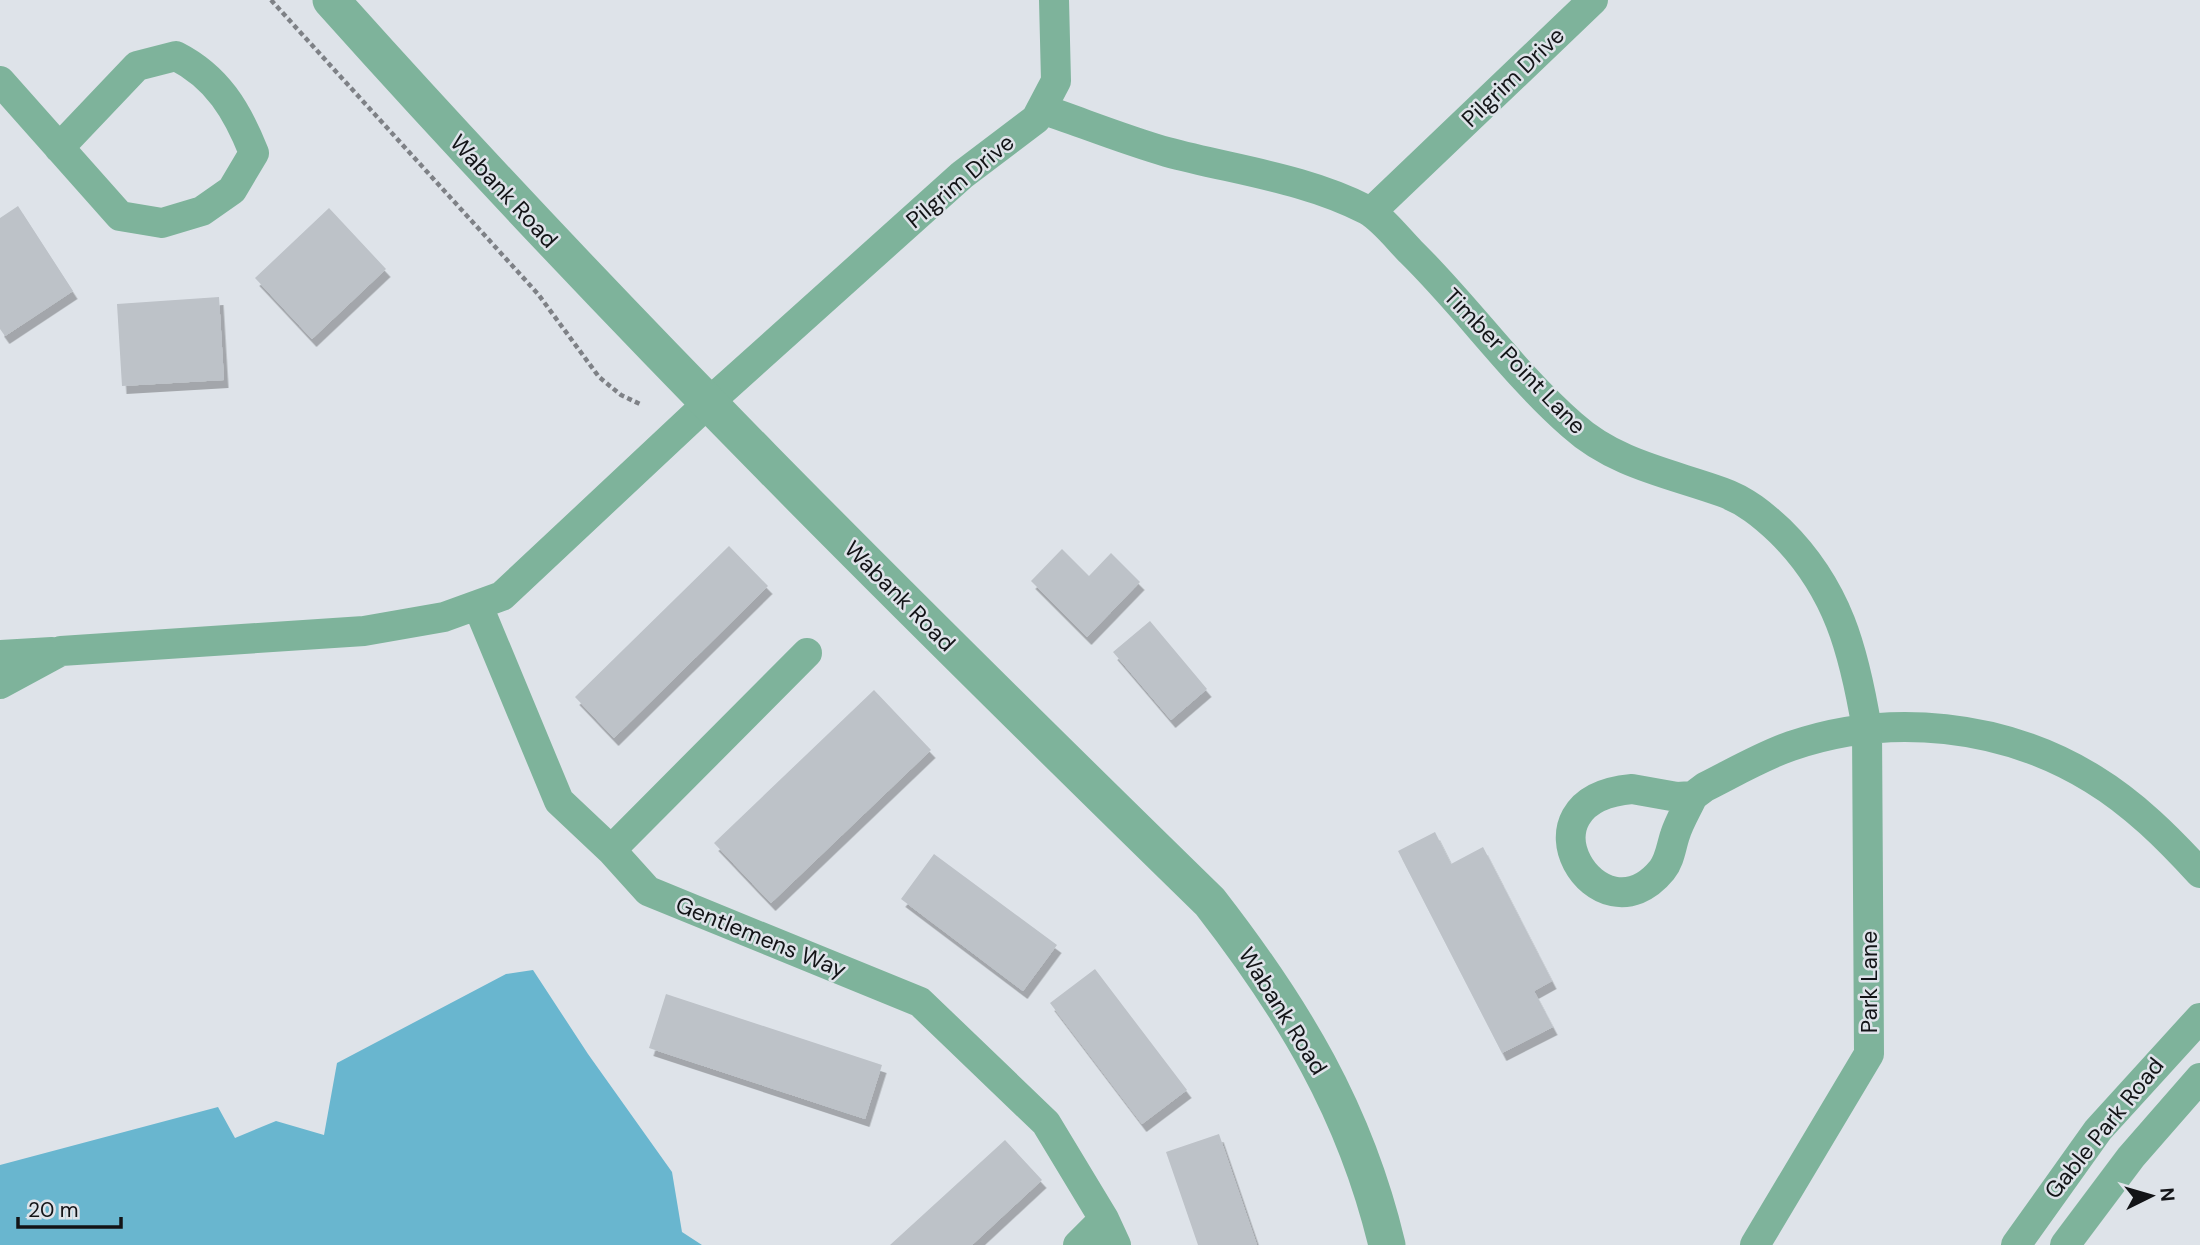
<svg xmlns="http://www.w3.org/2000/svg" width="2200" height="1245" viewBox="0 0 2200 1245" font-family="'DM Sans',sans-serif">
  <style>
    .water { fill: #69b6cf }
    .building { fill: #bdc2c8; filter: url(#shadow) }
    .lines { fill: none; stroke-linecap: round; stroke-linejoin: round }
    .path { stroke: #7e8186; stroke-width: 4.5; stroke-dasharray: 5 3.5; stroke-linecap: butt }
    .minor { stroke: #7eb39b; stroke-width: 30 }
    .tertiary { stroke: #7eb39b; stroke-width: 37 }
    .labels { text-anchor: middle; stroke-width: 5; stroke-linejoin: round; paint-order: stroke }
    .street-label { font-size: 23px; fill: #131417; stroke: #dee3e9 }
  </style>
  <defs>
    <filter id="shadow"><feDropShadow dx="4.5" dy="8" stdDeviation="0" flood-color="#0004"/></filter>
  </defs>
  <rect width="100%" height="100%" fill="#dee3e9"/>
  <path class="water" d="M533,970L588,1054L672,1172L682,1232L702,1245H0V1165L218,1107L235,1138L276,1121L324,1135L337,1063L506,974Z"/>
  <path class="building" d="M18,206L73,291L5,336L0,329V218Z
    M329,208L386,269L312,339L255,278Z
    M219,297L224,380L122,386L117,304Z
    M729,546L768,586L614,738L575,697Z
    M1062,549L1089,576L1111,553L1140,582L1087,637L1031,581Z
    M1150,621L1207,689L1171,720L1113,652Z
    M874,690L931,750L771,903L714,843Z
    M1435,832L1451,864L1483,847L1552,981L1534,991L1553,1027L1502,1053L1398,851Z
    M934,854L1057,945L1023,991L901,899Z
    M1095,969L1187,1090L1142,1124L1050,1003Z
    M666,994L882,1065L865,1119L649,1048Z
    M1219,1134L1257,1245H1198L1166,1152Z
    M1005,1140L1042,1180L972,1245H890Z"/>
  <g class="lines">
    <path class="path" d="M271,0L538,294L599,377L621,395L642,405"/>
    <path class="minor" d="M0,81L120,216L162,223L202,211L232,190L254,153C237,110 217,77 176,56L137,66L59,148
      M1042,109C1083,123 1125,140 1167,152C1234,170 1305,178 1367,210C1383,219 1398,239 1411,252C1467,307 1513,373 1572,425C1615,464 1669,473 1722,492C1745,500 1763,515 1780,531C1838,588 1854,651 1867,729L1869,1054L1755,1245
      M1371,212L1593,0
      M478,606L559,801L611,850L648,891L920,1002L1046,1123L1104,1219L1116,1245
      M0,655L52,652
      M0,684L61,651L364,631L444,617L502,596L707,404L962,175L1036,119L1056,81L1054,0
      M1632,789L1677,797L1693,796C1687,809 1679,822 1675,835C1671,847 1670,860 1662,870C1599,947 1509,800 1632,789Z
      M1693,796L1705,787C1733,773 1762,756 1791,746C1889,712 2004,724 2093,779C2134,804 2168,838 2200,873
      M611,850L807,653
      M1078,1245L1104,1219
      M2016,1245L2098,1130L2200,1018
      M2065,1245L2131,1157L2200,1078"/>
    <path class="tertiary" d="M331,0C611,313 909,608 1210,902C1293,1009 1355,1111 1387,1245"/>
  </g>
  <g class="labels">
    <g class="street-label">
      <text transform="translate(1513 77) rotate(-44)" y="8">Pilgrim Drive</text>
      <text transform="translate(960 181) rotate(-40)" y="8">Pilgrim Drive</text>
      <text transform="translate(504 191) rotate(47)" y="8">Wabank Road</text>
      <text transform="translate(1515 361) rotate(46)" y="8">Timber Point Lane</text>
      <text transform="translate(900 596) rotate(45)" y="8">Wabank Road</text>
      <text transform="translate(761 937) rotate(22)" y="8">Gentlemens Way</text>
      <text transform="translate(1869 982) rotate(-90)" y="8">Park Lane</text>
      <text transform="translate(1283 1011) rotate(58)" y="8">Wabank Road</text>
      <text transform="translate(2104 1128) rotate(-51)" y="8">Gable Park Road</text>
    </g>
  </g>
  <g transform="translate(2151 1196) rotate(85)" stroke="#dee3e9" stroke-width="5" paint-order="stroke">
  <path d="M0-5L12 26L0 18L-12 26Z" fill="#131417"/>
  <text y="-10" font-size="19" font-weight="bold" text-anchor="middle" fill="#131417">N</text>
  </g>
  <path d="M18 1217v10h103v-10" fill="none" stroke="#131417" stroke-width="3.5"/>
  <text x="28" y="1217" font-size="21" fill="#131417" stroke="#dee3e9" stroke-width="5" paint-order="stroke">20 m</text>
</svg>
